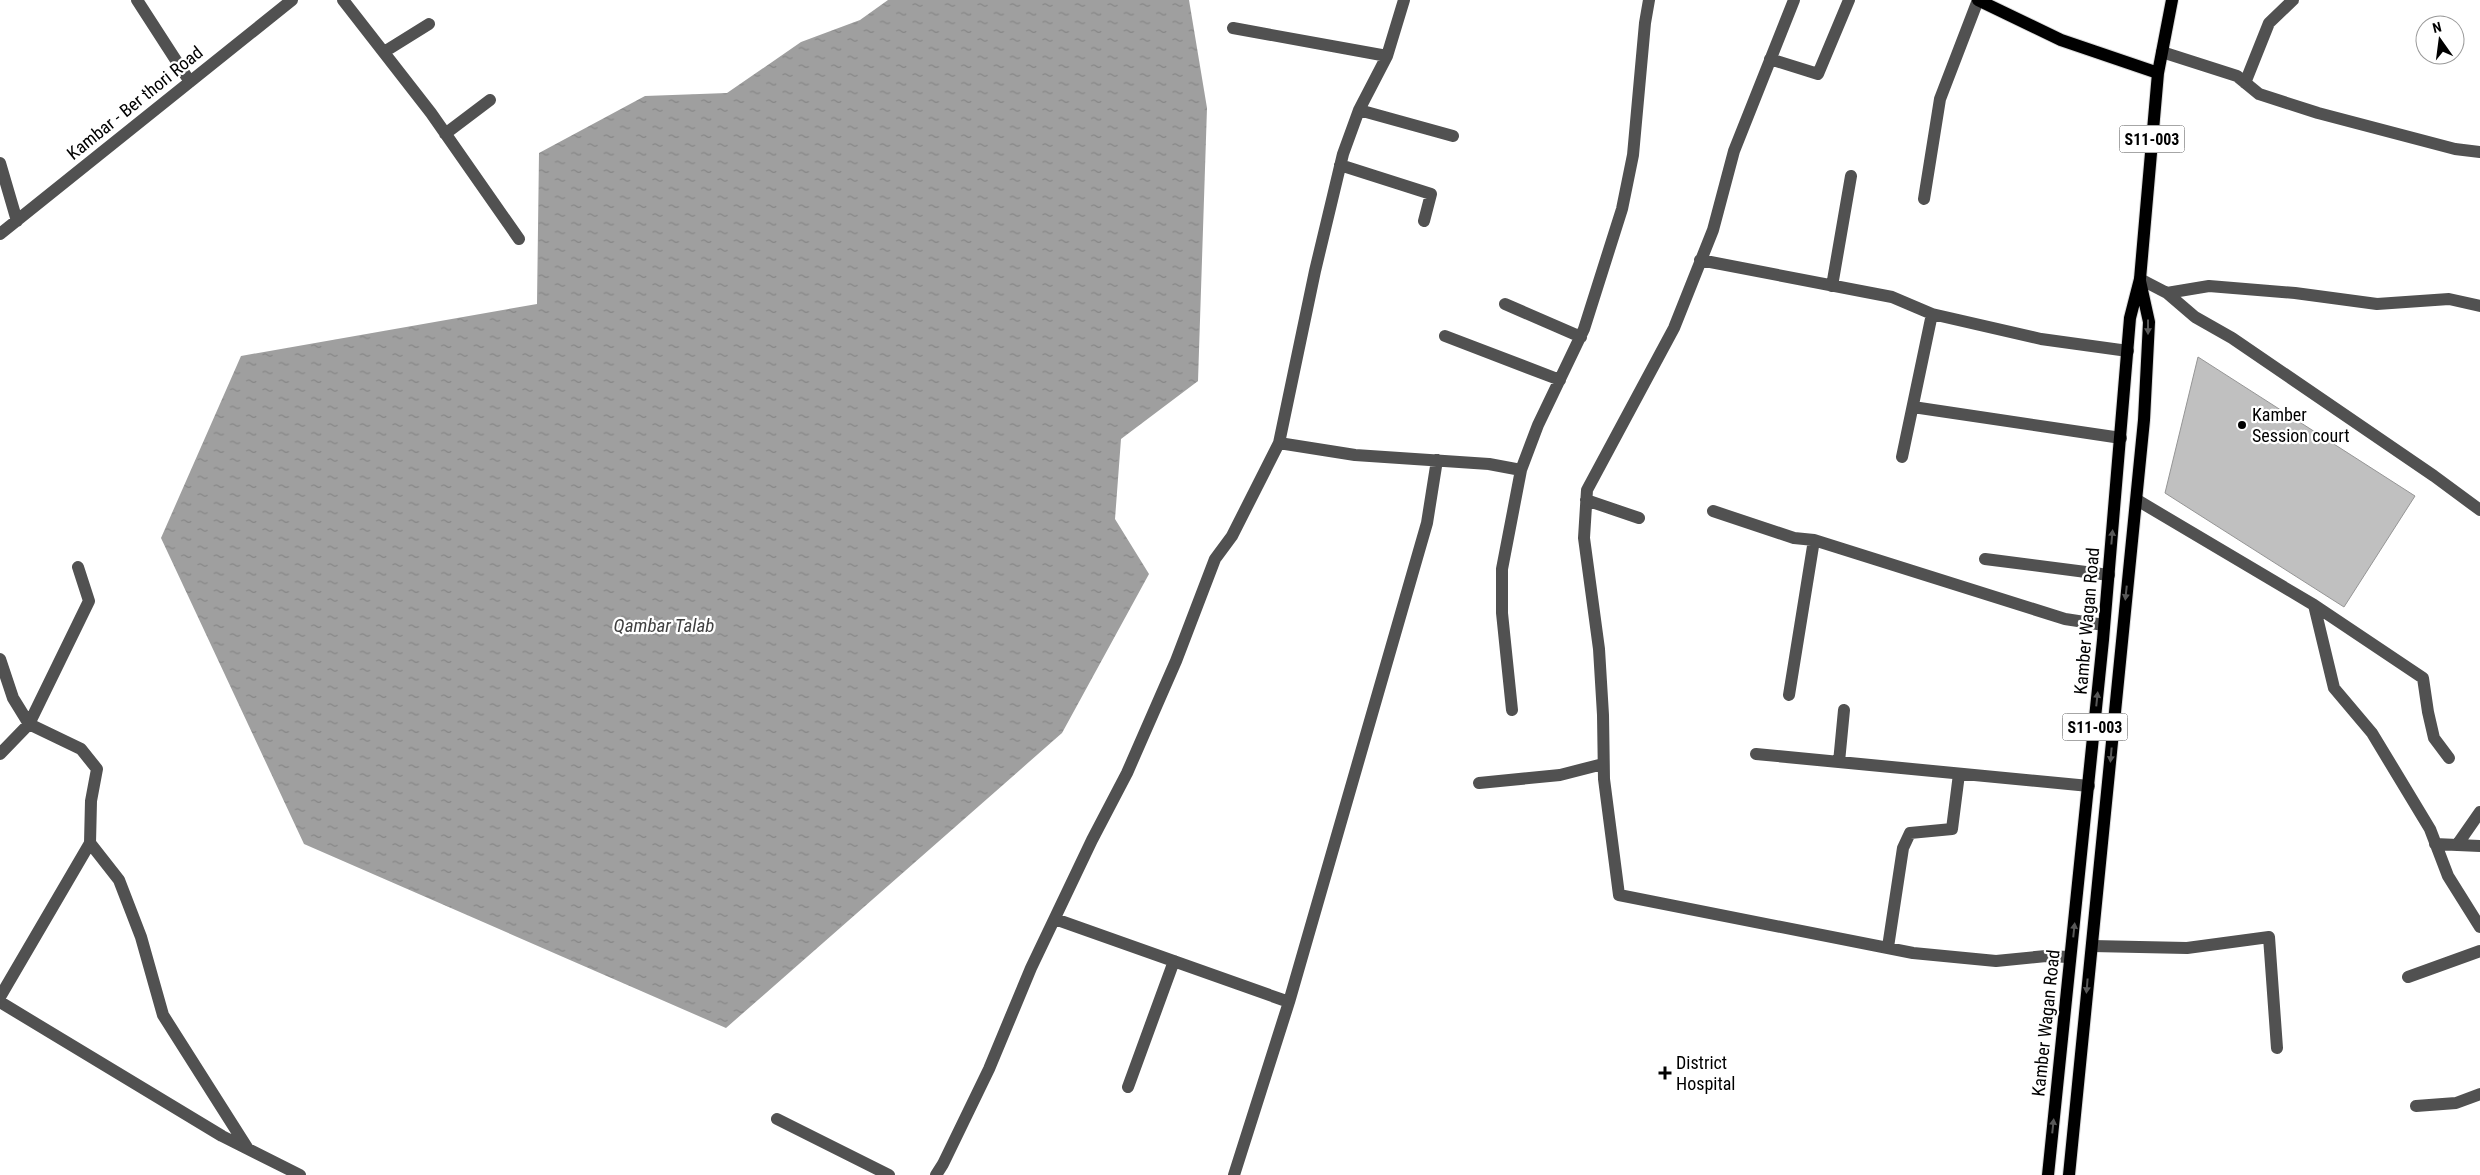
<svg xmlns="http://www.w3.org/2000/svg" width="2480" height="1175" viewBox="0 0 2480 1175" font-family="'Roboto Condensed',sans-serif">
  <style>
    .water { fill: url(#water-ripples) }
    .building { fill: #c0c0c0; stroke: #959595 }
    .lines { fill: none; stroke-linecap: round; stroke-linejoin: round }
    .major-casing { stroke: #dbdbdb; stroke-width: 14 }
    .minor { stroke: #515151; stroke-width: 12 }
    .major { stroke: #000; stroke-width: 12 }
    .oneway { fill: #595959 }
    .poi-dot { fill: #000; stroke: #fff; stroke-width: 2 }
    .labels { text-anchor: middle; stroke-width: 4.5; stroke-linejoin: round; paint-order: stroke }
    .shield { fill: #fff; stroke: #4c4c4c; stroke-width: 1 }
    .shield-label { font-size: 16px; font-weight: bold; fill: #000 }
    .street-label { font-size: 18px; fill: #000; stroke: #fff }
    .poi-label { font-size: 18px; fill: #000; stroke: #fff; text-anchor: start }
    .water-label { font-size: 19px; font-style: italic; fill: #404040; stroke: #fff }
  </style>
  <defs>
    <pattern id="water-ripples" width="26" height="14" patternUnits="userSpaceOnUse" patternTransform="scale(1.25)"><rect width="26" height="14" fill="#9f9f9f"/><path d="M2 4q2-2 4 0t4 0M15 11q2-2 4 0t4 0" fill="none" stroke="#878787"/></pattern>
  </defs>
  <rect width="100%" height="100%" fill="#fff"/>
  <path class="water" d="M888,0H1189L1207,108L1198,381L1121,439L1115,519L1149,574L1062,733L726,1028L304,844L161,538L241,356L537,304L539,153L645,96L727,93L801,42L860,20Z"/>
  <path class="building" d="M2198,357L2415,496L2344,607L2165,493Z"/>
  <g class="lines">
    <g class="major-casing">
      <path id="major" d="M1978,0L2061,40L2158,73
        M2048,1175L2103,640L2130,318L2140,279L2158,73L2172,0
        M2069,1175L2144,420L2149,322L2140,281"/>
    </g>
    <path class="minor" d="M137,0L190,82
      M343,0L431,113L519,239
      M1794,0L1734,151L1713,230L1674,328L1587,490L1584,538L1599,649L1603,715L1604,779L1619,895L1913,953L1996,961L2046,956L2069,957
      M1233,28L1387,56
      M384,52L429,24
      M2162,52L2237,76L2259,94L2318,113L2455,149L2480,152
      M1770,59L1818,74L1849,0
      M2245,83L2269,23L2293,0
      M1359,110L1453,136
      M445,134L490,100
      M0,163L17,221
      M1340,165L1431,194L1424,221
      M1924,199L1940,99L1978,0
      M0,234L292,0
      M1700,260L1892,297L1932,314L2041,339L2128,351
      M2140,279L2167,293L2195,317L2232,338L2434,476L2480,510
      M1832,286L1851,176
      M2167,293L2209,286L2295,293L2377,304L2449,299L2480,306
      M1505,304L1581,337
      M1445,336L1560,380
      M1913,407L2121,438
      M1279,443L1355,455L1489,464L1521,470
      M1902,457L1932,314
      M1586,500L1639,518
      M2137,500L2314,605L2423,678L2428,712L2434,738L2449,758
      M1713,511L1794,538L1814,540L2065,619L2104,625
      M1985,559L2109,575
      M2314,605L2334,688L2372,733L2430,829L2448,876L2480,927
      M0,659L13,698L29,724L81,749L97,769L91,801L90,843L119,880L141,937L163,1015L248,1149
      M1789,695L1814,540
      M1512,710L1502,613V569L1521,470L1538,425L1584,329L1622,209L1633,155L1645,23L1649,0
      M0,754L29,724L89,601L78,567
      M1756,754L2089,786
      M1839,762L1844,710
      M1479,783L1560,775L1603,764
      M2435,844L2480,846
      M2457,845L2480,812
      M1055,919L1289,1002
      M2092,946L2187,948L2269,937L2277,1048
      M1888,947L1903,848L1910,833L1952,829L1959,774
      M2408,977L2480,951
      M0,997L90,843
      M0,1002L222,1136L300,1175
      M1128,1087L1174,961
      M2416,1106L2456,1103L2480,1094
      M777,1119L889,1175
      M936,1175L943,1164L989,1069L1031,968L1092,840L1127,773L1176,661L1215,559L1232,536L1279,443L1315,271L1343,154L1359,110L1387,56L1404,0
      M1234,1175L1289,1002L1427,523L1437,460"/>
    <use href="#major" class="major"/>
  </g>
  <defs><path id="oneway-solid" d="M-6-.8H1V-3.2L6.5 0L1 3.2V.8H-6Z" transform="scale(1.25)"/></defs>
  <g class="oneway">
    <use href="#oneway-solid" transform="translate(2148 327) rotate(90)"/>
    <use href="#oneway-solid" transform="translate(2112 537) rotate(-85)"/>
    <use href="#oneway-solid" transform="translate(2126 593) rotate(96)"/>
    <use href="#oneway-solid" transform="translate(2097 699) rotate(-84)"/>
    <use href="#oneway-solid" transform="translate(2111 755) rotate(95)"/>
    <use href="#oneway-solid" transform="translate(2074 930) rotate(-84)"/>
    <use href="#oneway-solid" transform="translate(2087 986) rotate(95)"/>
    <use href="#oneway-solid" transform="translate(2053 1126) rotate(-84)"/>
  </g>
  <g class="poi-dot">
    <circle cx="2242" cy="425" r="5"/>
    <path d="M1662.5 1065.5h5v5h5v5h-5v5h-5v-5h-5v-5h5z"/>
  </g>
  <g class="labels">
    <g class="shield">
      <rect x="2119.5" y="125.5" width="65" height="27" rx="4"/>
      <rect x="2062.5" y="713.5" width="65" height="27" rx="4"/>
    </g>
    <g class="shield-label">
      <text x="2152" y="145">S11-003</text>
      <text x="2095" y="733">S11-003</text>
    </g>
    <g class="street-label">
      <text transform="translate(135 103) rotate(-39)" y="6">Kambar - Ber thori Road</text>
      <text transform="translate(2087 621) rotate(-85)" y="6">Kamber Wagan Road</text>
      <text transform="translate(2046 1023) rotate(-84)" y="6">Kamber Wagan Road</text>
    </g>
    <g class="poi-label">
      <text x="2252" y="421">Kamber<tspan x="2252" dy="21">Session court</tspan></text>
      <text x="1676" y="1069">District<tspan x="1676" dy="21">Hospital</tspan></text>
    </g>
    <g class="water-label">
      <text x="664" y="632">Qambar Talab</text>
    </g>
  </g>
  <g transform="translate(2440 40) rotate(346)"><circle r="24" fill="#ffffff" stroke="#999999"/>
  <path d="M0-4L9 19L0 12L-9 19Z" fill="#000000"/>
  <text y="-8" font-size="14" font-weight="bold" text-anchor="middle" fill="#000000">N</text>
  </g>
</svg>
